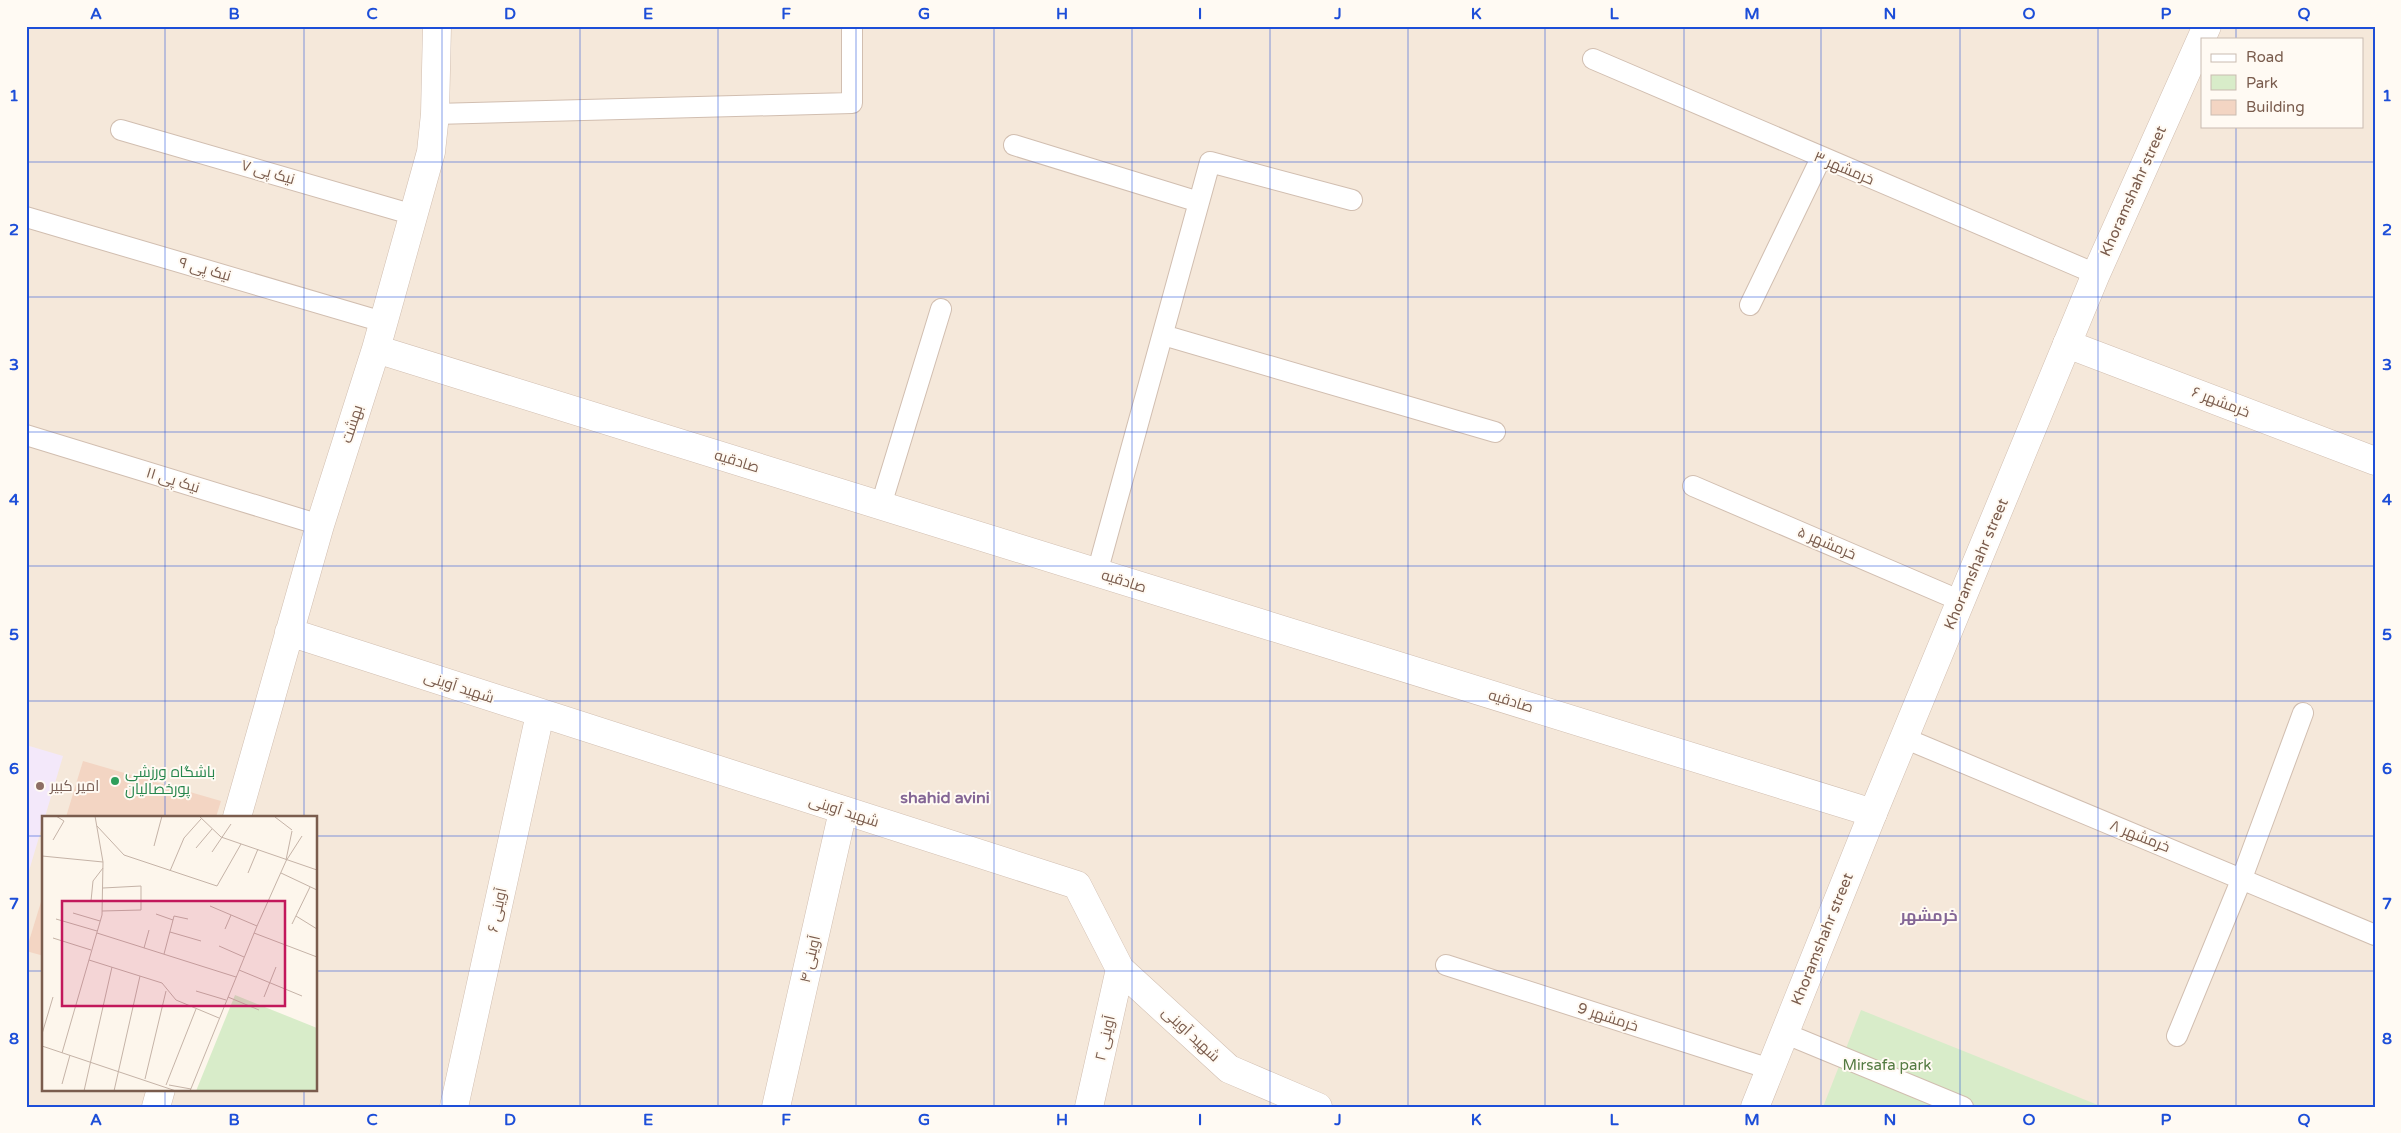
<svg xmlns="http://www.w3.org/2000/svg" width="2401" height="1133" viewBox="0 0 2401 1133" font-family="'Varela Round',Cairo,sans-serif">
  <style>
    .residential { fill: #f5e8da; fill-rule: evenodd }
    .education { fill: #f3e8fa }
    .green { fill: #d8ecc9 }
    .building { fill: #f3d5c3 }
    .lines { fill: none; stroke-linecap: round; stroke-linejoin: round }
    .service-casing { stroke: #d1beb0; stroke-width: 22 }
    .minor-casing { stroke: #d1beb0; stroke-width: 29 }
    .tertiary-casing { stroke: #d1beb0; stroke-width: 29 }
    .service { stroke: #fff; stroke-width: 20 }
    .minor { stroke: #fff; stroke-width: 28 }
    .tertiary { stroke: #fff; stroke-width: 28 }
    .grid { fill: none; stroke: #1d4ed8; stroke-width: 1; stroke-opacity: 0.55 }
    .leisure-dot { fill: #2e9e5b; stroke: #fffaf3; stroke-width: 2 }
    .education-dot { fill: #8d6e63; stroke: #fffaf3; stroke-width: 2 }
    .labels { text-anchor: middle; stroke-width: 4; stroke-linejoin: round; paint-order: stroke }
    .street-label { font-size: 15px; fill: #7a5c4d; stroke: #fffaf3 }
    .leisure-label { font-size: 15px; fill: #27864d; stroke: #fffaf3; text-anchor: start }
    .education-label { font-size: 15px; fill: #785e54; stroke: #fffaf3; text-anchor: start }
    .park-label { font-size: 15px; fill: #537a41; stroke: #fffaf3 }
    .neighbourhood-label { font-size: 16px; font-weight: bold; fill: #846695; stroke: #fffaf3 }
    .inset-road { fill: none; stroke: #c5b3a7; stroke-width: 1 }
    .view { fill: #c2185b; fill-opacity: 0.15; stroke: #c2185b; stroke-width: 2.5 }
    .inset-edge { fill: none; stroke: #7a5c4d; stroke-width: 2.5 }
    .neatline { fill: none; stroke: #1d4ed8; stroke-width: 2 }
    .grid-label { font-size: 16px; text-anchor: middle; font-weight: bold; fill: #1d4ed8 }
  </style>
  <rect width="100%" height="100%" fill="#fdf6ec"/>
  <path class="residential" d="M26,26H2375V1107H26ZM2202,39H2362V126H2202ZM44,817H316V1089H44Z"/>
  <path class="education" d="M26,745L63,756L26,881Z"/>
  <path class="green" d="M1861,1010L2103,1107H1823Z"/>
  <path class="building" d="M83,761L221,801L216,817H66Z
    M44,892V956L26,951Z"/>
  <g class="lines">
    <g class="service-casing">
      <path id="service" d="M1593,59L2096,274
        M435,114L852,103V26
        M121,130L414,215
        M1014,145L1199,202L1097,573
        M1199,202L1210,162L1352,200
        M26,217L383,322
        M1750,305L1821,158
        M1163,335L1495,432
        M26,435L320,525
        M1693,486L1961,601
        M881,505L941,309
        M1904,738L2375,935
        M1446,965L1770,1069
        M1784,1033L1963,1107
        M2177,1036L2242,878L2303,713"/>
    </g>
    <g class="minor-casing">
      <path id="minor" d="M2067,344L2375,461
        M376,349L1873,813
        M289,632L1077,885L1120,969L1229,1069L1318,1107
        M237,817L320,525L376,349L431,152L435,114L437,26
        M156,1107L161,1089
        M454,1107L540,714
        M776,1107L843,811
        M1089,1107L1120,969"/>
    </g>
    <g class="tertiary-casing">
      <path id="tertiary" d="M1755,1107L1873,813L2096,274L2207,26"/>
    </g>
    <use href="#service" class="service"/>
    <use href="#minor" class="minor"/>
    <use href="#tertiary" class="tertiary"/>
  </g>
  <path class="grid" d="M165,26V817M304,26V817M442,26V1107M580,26V1107M718,26V1107M856,26V1107M994,26V1107M1132,26V1107M1270,26V1107M1408,26V1107M1545,26V1107M1684,26V1107M1821,26V1107M1960,26V1107M2098,26V1107M2236,26V39M2236,126V1107M26,162H2375M26,297H2375M26,432H2375M26,566H2375M26,701H2375M26,836H44M316,836H2375M26,971H44M316,971H2375M165,1089V1107M304,1089V1107"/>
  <circle class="leisure-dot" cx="115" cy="781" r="5"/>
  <circle class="education-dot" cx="40" cy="786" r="5"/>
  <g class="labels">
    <g class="street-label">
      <text transform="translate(1844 168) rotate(23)" y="5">خرمشهر ۳</text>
      <text transform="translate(268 172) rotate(16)" y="5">نیک پی ۷</text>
      <text transform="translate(2133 191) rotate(-66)" y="5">Khoramshahr street</text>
      <text transform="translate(205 269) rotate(16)" y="5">نیک پی ۹</text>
      <text transform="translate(2221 402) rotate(21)" y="5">خرمشهر ۶</text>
      <text transform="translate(352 424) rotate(-72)" y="5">بهشت</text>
      <text transform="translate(737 461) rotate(17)" y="5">صادقیه</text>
      <text transform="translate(173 480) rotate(17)" y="5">نیک پی ۱۱</text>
      <text transform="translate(1827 543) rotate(23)" y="5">خرمشهر ۵</text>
      <text transform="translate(1976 564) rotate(-67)" y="5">Khoramshahr street</text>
      <text transform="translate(1124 581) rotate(17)" y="5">صادقیه</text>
      <text transform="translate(459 687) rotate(18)" y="5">شهید آوینی</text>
      <text transform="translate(1511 701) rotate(17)" y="5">صادقیه</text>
      <text transform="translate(844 811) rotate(18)" y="5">شهید آوینی</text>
      <text transform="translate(2140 836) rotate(22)" y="5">خرمشهر ۸</text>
      <text transform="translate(497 910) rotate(-78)" y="5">آوینی ۶</text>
      <text transform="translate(1822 939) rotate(-68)" y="5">Khoramshahr street</text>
      <text transform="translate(810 959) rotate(-77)" y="5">آوینی ۴</text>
      <text transform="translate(1608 1017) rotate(18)" y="5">خرمشهر 9</text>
      <text transform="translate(1191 1034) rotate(43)" y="5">شهید آوینی</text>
      <text transform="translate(1105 1038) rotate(-77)" y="5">آوینی ۲</text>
    </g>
    <g class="leisure-label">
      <text x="125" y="777">باشگاه ورزشی<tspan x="125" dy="17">پورخصالیان</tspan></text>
    </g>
    <g class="education-label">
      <text x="50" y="791">امیر کبیر</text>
    </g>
    <g class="park-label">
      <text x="1887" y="1070">Mirsafa park</text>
    </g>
    <g class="neighbourhood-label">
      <text x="945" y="803">shahid avini</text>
      <text x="1929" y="921">خرمشهر</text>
    </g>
  </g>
  <g transform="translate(42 816)">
    <rect width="275" height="275" fill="#fdf6ec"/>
    <path d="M193,179L275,212V275H154Z" fill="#d8ecc9"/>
    <path class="inset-road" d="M157,0L179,21L275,54M233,1L250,14M55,10L82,39L175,70L199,28M11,24L22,5L14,0M112,30L120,0M154,32L170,13M170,36L189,8M0,40L61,46M244,44L250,15M128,55L142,22L159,3M206,57L216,33M239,57L275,74M49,85L51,65L61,52M168,90L215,110M60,95L99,94V70L61,72M31,97L58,105M114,98L131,104L122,138M254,100L275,113M14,103L55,115M131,104L132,100L146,103M250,108L268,71M183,113L189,99M128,116L159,125M55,117L194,161M212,117L275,141M11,122L49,134M177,130L202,141M102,132L107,114M47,144L120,167L134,184L177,202M197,154L260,180M154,175L184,184M186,181L217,194M222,181L234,151M0,218L11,181M0,230L134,275M20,237L60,99L61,46L53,0M103,263L124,175M20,268L28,239M124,269L154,193M127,269L149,273M42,275L70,151M72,275L98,160M148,275L215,110L244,45L260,20"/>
    <path class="view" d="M20,85H243V190H20Z"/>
    <rect width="275" height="275" class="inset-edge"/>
  </g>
  <rect width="2401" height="1133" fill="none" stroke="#fffaf3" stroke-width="55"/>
  <rect x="2201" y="38" width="162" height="90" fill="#fffaf3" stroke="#cabbb1"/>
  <rect x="2211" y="54" width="25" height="8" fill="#ffffff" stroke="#cabbb1"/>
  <text x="2246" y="62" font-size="15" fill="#7a5c4d">Road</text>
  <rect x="2211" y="75" width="25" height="15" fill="#d8ecc9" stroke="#cabbb1"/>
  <text x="2246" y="88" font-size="15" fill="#7a5c4d">Park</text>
  <rect x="2211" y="100" width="25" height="15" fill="#f3d5c3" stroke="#cabbb1"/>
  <text x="2246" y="112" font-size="15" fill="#7a5c4d">Building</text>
  <rect x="28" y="28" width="2346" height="1078" class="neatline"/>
  <g class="grid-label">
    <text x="96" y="19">A</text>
    <text x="234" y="19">B</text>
    <text x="372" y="19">C</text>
    <text x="510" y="19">D</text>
    <text x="648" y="19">E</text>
    <text x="786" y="19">F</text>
    <text x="924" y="19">G</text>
    <text x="1062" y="19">H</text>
    <text x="1200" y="19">I</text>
    <text x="1338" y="19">J</text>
    <text x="1476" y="19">K</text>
    <text x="1614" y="19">L</text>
    <text x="1752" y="19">M</text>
    <text x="1890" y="19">N</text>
    <text x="2029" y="19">O</text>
    <text x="2166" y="19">P</text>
    <text x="2304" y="19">Q</text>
    <text x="14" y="101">1</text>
    <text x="2387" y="101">1</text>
    <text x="14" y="235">2</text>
    <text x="2387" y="235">2</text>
    <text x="14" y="370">3</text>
    <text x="2387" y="370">3</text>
    <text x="14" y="505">4</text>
    <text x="2387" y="505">4</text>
    <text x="14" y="640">5</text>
    <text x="2387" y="640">5</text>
    <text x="14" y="774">6</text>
    <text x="2387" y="774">6</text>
    <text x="14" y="909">7</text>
    <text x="2387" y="909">7</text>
    <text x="14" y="1044">8</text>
    <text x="2387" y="1044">8</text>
    <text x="96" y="1125">A</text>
    <text x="234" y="1125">B</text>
    <text x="372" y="1125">C</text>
    <text x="510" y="1125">D</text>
    <text x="648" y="1125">E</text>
    <text x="786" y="1125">F</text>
    <text x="924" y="1125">G</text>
    <text x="1062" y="1125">H</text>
    <text x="1200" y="1125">I</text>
    <text x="1338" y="1125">J</text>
    <text x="1476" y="1125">K</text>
    <text x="1614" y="1125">L</text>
    <text x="1752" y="1125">M</text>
    <text x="1890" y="1125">N</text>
    <text x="2029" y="1125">O</text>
    <text x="2166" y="1125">P</text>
    <text x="2304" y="1125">Q</text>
  </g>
</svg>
